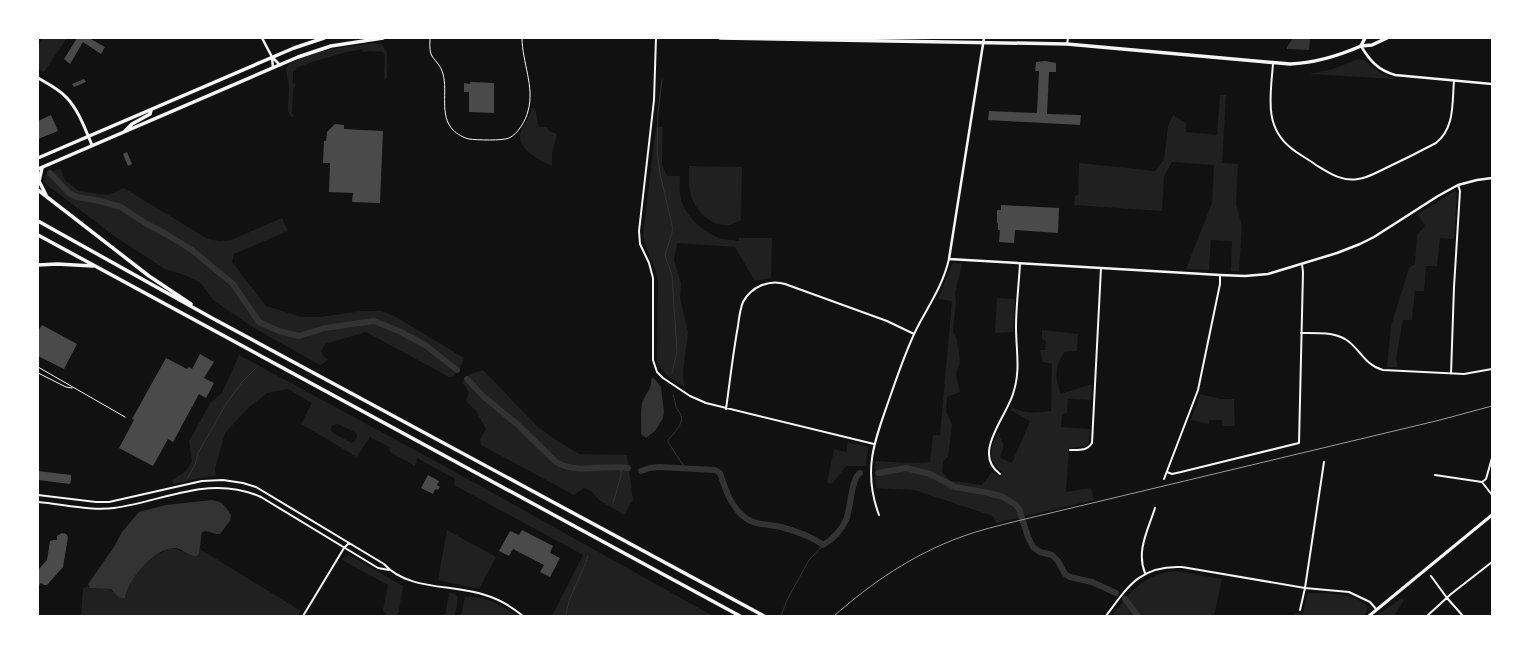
<svg xmlns="http://www.w3.org/2000/svg" width="1530" height="654" viewBox="0 0 1530 654" font-family="'Work Sans',sans-serif">
  <style>
    .green { fill: #202020; fill-rule: evenodd }
    .water { fill: #333 }
    .lines { fill: none; stroke-linecap: round; stroke-linejoin: round }
    .stream { stroke: #333; stroke-width: 1 }
    .river { stroke: #333; stroke-width: 6 }
    .building { fill: #4a4a4a }
    .service { stroke: #f5f5f5; stroke-width: 1 }
    .minor { stroke: #f5f5f5; stroke-width: 2 }
    .tertiary { stroke: #f5f5f5; stroke-width: 2.5 }
    .secondary { stroke: #f5f5f5; stroke-width: 3 }
    .trunk { stroke: #f5f5f5; stroke-width: 3.5 }
    .motorway { stroke: #f5f5f5; stroke-width: 3.5 }
    .rail { stroke: #9a9a9a; stroke-width: 1 }
  </style>
  <rect width="100%" height="100%" fill="#111"/>
  <path class="green" d="M43,38H67L44,72L38,68V46Z
    M374,43L382,44L387,53V77L385,80L384,79L385,57L383,52L370,51L363,52L362,49C339,53 317,60 296,68V70L293,71V83L295,84V87L293,89L292,114L294,116L292,117L289,114L288,109L289,87L286,70L289,64C312,50 347,47 374,43Z
    M1358,59L1364,60L1380,73L1395,79L1309,74L1333,69Z
    M1220,95H1226L1222,163L1238,164L1236,204L1242,226L1239,271H1231L1232,241L1211,240L1209,270L1186,269L1212,203L1214,165L1172,162L1164,176L1162,211L1074,205L1075,196L1078,195L1079,163L1155,171L1164,159L1168,126L1173,115L1186,123V132L1217,135Z
    M532,108H535L539,127H547L549,131L557,134L552,153V166C540,160 515,149 521,131C524,123 530,117 532,108Z
    M656,127H663L662,165L667,176H680C680,182 679,188 680,194C682,214 705,235 723,239C728,240 734,240 739,241V238H772L771,278L755,281L735,247L677,243L674,260L681,283L680,298L688,332L683,372L684,387C673,379 662,374 657,361L658,280C655,264 646,251 643,235Z
    M689,166L742,167L741,220C737,222 733,224 729,225C710,227 693,209 690,191C688,183 689,174 689,166Z
    M60,168L65,180L79,191L108,195L124,188L208,239L219,241L231,240L282,218L288,231L234,254L232,262L266,306L302,317H320L362,311H382L394,316L464,358L460,368L453,376L449,377L366,332L325,344L321,351L323,355L328,360L320,365L254,328L213,300L201,283L187,276L165,269L117,238L47,185L44,181L45,175Z
    M1455,191L1457,193L1454,239L1440,238L1437,266H1426L1424,291H1415L1412,320H1403L1396,358L1398,367H1387L1391,326L1409,268L1415,264L1417,235L1425,226L1418,214Z
    M953,263L962,264L955,293L956,301L953,332L957,340L960,362L956,374L960,392L947,397L946,411L952,425L948,457L943,461L942,472L951,481L982,485L992,472L1000,477L1002,472C986,460 991,448 998,432L1000,433V438C1006,445 1002,450 1000,458L1012,463L1030,421L1010,410L1012,407C1024,414 1037,413 1051,411L1052,364L1043,362L1040,350H1045L1046,341L1042,339V330L1078,334L1077,351L1064,352C1055,368 1054,376 1061,394L1092,384L1091,400L1068,399L1067,413L1062,415L1061,427L1090,429L1089,442L1086,446L1069,448L1066,492L1091,488L1094,500L996,523L993,516L914,490L876,488L875,461L909,463L930,462L933,435H940L952,301L938,299C941,293 951,266 953,263Z
    M997,298L1015,299L1013,332L995,333Z
    M239,355L459,474L713,616H552L583,555L454,485L455,479L417,458L415,466L390,452L389,447L370,437L357,457L301,424L312,403L288,389L267,393L247,409L225,433L215,469L216,476L204,477L173,484L172,480L186,471L192,462L189,441L211,402L222,393ZM338,424L356,433L357,436L355,441L352,443L333,433L331,430L332,425Z
    M483,370L538,427L556,440L579,454L627,455L633,500L624,515L599,500L591,491L584,488L574,495L481,445L480,440L486,429L476,411L466,401L469,392L463,383L470,374Z
    M1200,394L1221,399H1234L1235,426H1222V420H1209V424L1191,420Z
    M848,442L868,447L866,466H846L832,484L827,483L834,449L846,452Z
    M447,530L496,557L479,589L438,580Z
    M172,548C182,549 187,557 197,556L199,554L200,549L301,611L298,616H81L83,588L88,586L90,588C106,590 107,585 119,597C126,592 128,586 132,579C141,566 157,552 172,548Z
    M349,555L403,586L398,616H387L383,610L388,585L342,560L344,557Z
    M1176,571L1222,579L1214,616H1116L1113,614C1132,590 1144,574 1176,571Z
    M449,593L455,594L458,597L455,616H445Z
    M1309,593C1328,594 1351,592 1366,605L1367,611L1363,616H1294L1295,613L1303,614L1307,595Z
    M465,597C482,595 504,606 517,616H461Z
    M1402,598L1404,600L1394,616H1376Z"/>
  <path class="water" d="M1293,38H1310L1309,50L1287,49V47Z
    M653,377L661,387L664,412L663,418L655,431L646,438L641,434C642,424 640,414 642,403C644,395 653,388 651,380Z
    M212,500C222,501 226,507 231,515L230,521L220,534C213,535 209,529 202,532L199,554L197,556C187,557 183,548 174,548C155,548 127,580 125,598C119,600 115,593 111,589L90,588L88,584L114,547L122,532L139,512L166,505Z"/>
  <g class="lines">
    <path class="stream" d="M662,80L658,112L657,150L660,174L673,229L665,255L672,276L677,352L672,373
      M673,395C675,399 675,403 676,407C677,410 680,412 681,415C684,424 673,434 668,440V442L681,462L687,469
      M187,479L195,465L198,453L226,404L242,382L258,366
      M613,503L621,476V467
      M566,616C568,594 582,577 588,556
      M781,616L787,600L809,560L823,545"/>
    <path class="river" d="M50,173L69,193L77,197L100,201L121,207L145,223L166,234L192,250L233,284L259,322L279,331L299,336L325,328L374,321L401,332L425,345L457,370
      M467,379L484,397L518,425L556,462C578,475 604,464 628,468
      M641,471L650,468L659,467L715,470L720,473C724,484 727,497 735,507C748,526 761,523 781,527C793,530 813,537 823,545C833,539 841,531 846,520C851,508 851,478 860,473
      M878,473L906,468L930,474L955,487L989,493L1003,497L1016,505L1019,509L1028,537L1033,547L1040,552L1052,555L1058,561L1065,574L1070,577L1092,582L1116,593
      M1125,599L1138,616"/>
  </g>
  <path class="building" d="M77,38H89L105,47L101,54L83,42L70,64L64,59Z
    M1045,61L1056,63V72H1049L1047,114L1081,115L1080,125L988,120L989,111L1037,113L1039,71H1035L1036,62Z
    M84,79L86,82L74,87L72,84Z
    M470,82L494,83V113L469,112V92H464V83L470,84Z
    M51,115L58,131L38,139V121Z
    M335,124L344,125V129L383,131L380,203L352,202L353,193L329,192L330,163H323L324,141H326L327,132Z
    M127,152L132,164L128,166L123,154Z
    M1001,205L1059,208L1058,233L1015,230L1014,243L999,242L1000,230H998V223H997V210H1001Z
    M42,325L77,344L64,369L38,356V331Z
    M200,354L214,362L204,378L214,383L206,398L199,394L173,442L168,439L153,466L119,448L134,420L132,419L166,358L187,369L189,367L192,369Z
    M38,471L71,475V480L70,484L38,480Z
    M428,475L439,481L437,485L440,487L438,490L435,489L433,494L421,488Z
    M522,530L553,546L550,553L560,558L550,577L540,572L544,565L513,549L509,556L499,551L510,531L519,535Z
    M62,533L66,534L68,537L63,567L47,585H44L41,583L38,586V570L47,560L50,541L53,540H57V536Z"/>
  <g class="lines">
    <path class="service" d="M430,38C430,43 429,51 432,56C436,62 441,66 443,74C448,92 439,115 453,130C457,134 464,138 469,139C477,140 502,141 509,138C518,134 526,120 528,111C535,87 522,62 522,38
      M38,367L125,417
      M38,373L66,387L72,388"/>
    <path class="minor" d="M656,38L654,100L639,231L640,244L649,263L653,278V360L657,372L663,378L690,396L706,403L874,444
      M1067,44L1068,38
      M1273,63C1271,94 1263,126 1291,148C1298,154 1308,159 1316,165C1329,173 1342,182 1358,179C1368,178 1377,172 1386,168C1403,160 1419,152 1436,143C1455,128 1452,103 1454,81
      M1301,333C1316,333 1332,332 1345,339C1360,348 1364,365 1383,370L1464,374L1492,369
      M1451,374L1454,287L1460,191L1458,185
      M726,409C730,381 733,353 738,326C739,318 740,309 743,302C751,287 769,279 785,284L887,321L914,334
      M1070,450C1079,450 1087,451 1092,443L1101,268
      M1167,472L1172,474L1181,472L1299,443L1303,272L1302,264
      M1000,474C972,454 1005,419 1013,394C1021,370 1016,351 1016,327C1016,306 1019,284 1020,263
      M1435,475L1482,482L1486,479L1492,458
      M1164,479L1198,390L1220,284V275
      M1482,482L1492,495
      M38,495L96,502H109L202,481L223,480L243,483L256,487L384,564C408,591 453,584 485,595C499,599 512,607 523,616
      M38,502C62,504 91,511 114,508C165,501 210,474 261,497L378,568L389,570
      M879,515C862,469 875,440 890,397C898,374 906,350 917,328C929,305 943,285 949,259
      M1145,573C1136,551 1148,530 1155,508
      M1431,576L1447,598L1463,616
      M1300,610L1305,588L1324,462
      M303,616L344,548L349,543
      M1106,616C1128,586 1141,565 1182,567L1305,588L1349,592L1370,602L1377,610
      M1427,616L1451,594L1492,562"/>
    <path class="tertiary" d="M262,38L272,57L280,65
      M984,38L949,259L1220,275L1245,276L1268,274L1337,253L1360,244L1374,237L1438,196L1458,185L1477,180L1492,178
      M1361,46C1370,61 1378,70 1395,75L1492,84
      M272,58L273,68"/>
    <path class="secondary" d="M38,78C48,84 59,89 67,98C79,111 85,129 92,145
      M1369,616L1492,515"/>
    <path class="trunk" d="M720,38L1067,44L1290,64C1316,63 1338,56 1361,46
      M125,131L132,124L150,114L151,110
      M38,158L294,48L324,38
      M38,169L298,57L331,46L383,38"/>
    <path class="motorway" d="M1365,38L1361,46L1372,45L1387,38
      M42,168L39,181L46,195
      M38,190L149,276L191,304
      M38,221L212,318L764,616
      M38,235L740,616
      M38,265L57,264L93,266"/>
    <path class="rail" d="M834,616C871,583 914,554 961,537C979,530 998,526 1017,521L1440,420L1492,406"/>
  </g>
  <rect width="1530" height="654" fill="none" stroke="#ffffff" stroke-width="78"/>
</svg>
